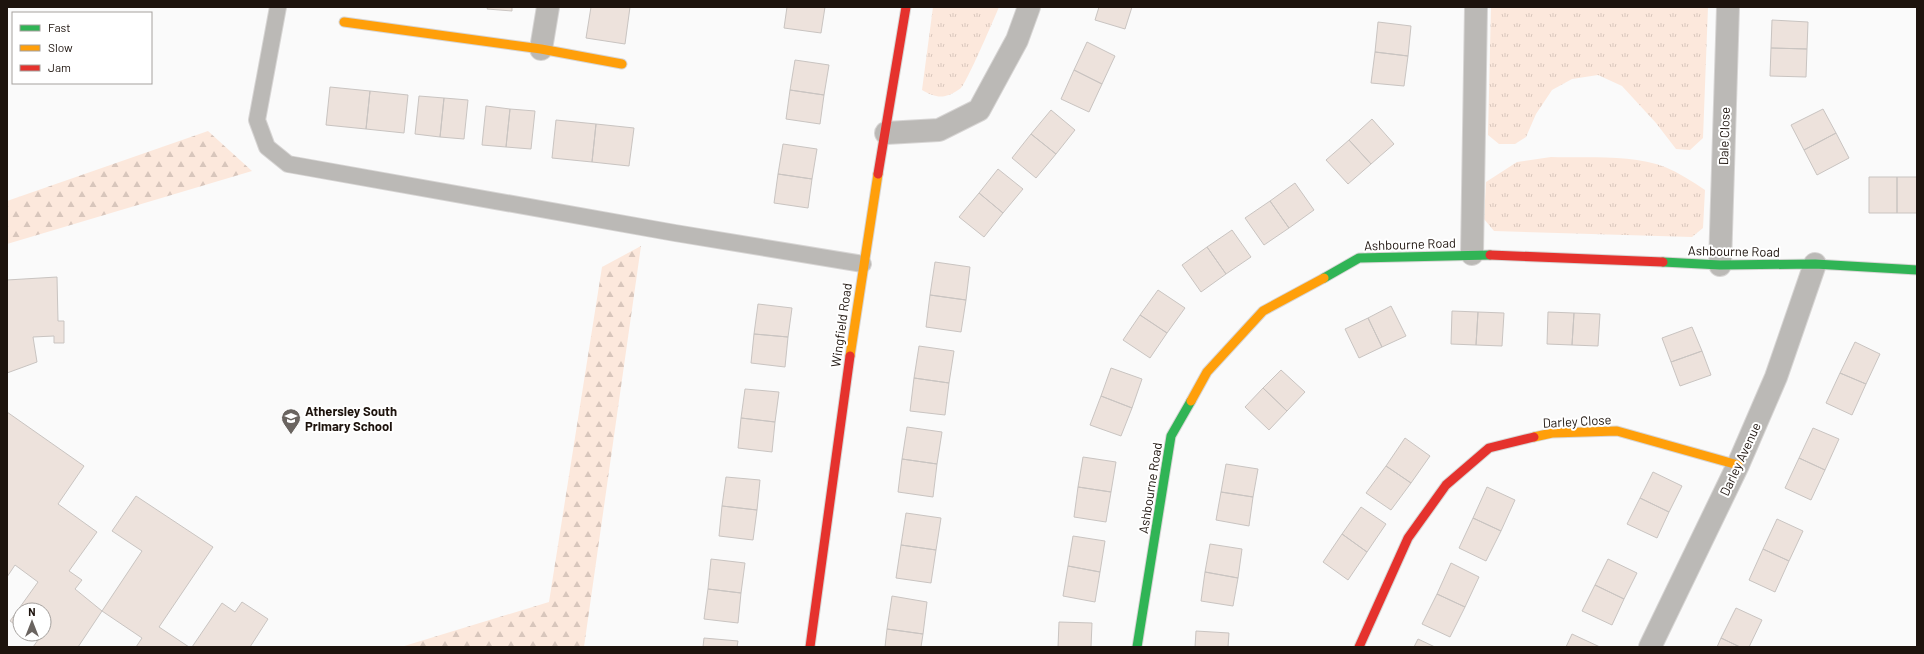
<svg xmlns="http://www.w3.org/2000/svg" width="1924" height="654" viewBox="0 0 1924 654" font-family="Barlow,sans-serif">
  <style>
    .grass { fill: url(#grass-tufts) }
    .forest { fill: url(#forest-firs) }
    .building { fill: #ede2dc; stroke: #c9c4c1 }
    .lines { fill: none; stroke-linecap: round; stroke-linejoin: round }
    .lane-casing { stroke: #d7d5d4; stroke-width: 18 }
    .street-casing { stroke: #d7d5d4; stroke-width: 24 }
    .fast-casing { stroke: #d7d5d4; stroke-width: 11 }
    .slow-casing { stroke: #d7d5d4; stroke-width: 11 }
    .jam-casing { stroke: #d7d5d4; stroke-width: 11 }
    .lane { stroke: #bbb9b6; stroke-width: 16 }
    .street { stroke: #bbb9b6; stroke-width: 22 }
    .fast { stroke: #30b455; stroke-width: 9 }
    .slow { stroke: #ff9f0a; stroke-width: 9 }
    .jam { stroke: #e5322d; stroke-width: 9 }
    .labels { text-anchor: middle; stroke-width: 4; stroke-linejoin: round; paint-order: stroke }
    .street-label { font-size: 13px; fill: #1d130d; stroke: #fff }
    .poi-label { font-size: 13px; font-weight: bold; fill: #1d130d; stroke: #fff; text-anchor: start }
  </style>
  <defs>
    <pattern id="grass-tufts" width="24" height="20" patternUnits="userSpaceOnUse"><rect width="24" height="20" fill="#fce8dc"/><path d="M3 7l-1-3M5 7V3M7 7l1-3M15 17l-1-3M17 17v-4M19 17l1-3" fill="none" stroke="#d8c6bc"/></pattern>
    <pattern id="forest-firs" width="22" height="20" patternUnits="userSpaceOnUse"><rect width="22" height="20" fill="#fce8dc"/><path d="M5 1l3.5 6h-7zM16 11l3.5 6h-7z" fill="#d8c6bc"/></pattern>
  </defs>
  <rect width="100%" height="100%" fill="#fafafa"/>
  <path class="grass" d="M933,7H999C994,19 967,82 961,88C946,99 937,99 922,90Z
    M1491,7H1708L1703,138L1690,150L1676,149L1656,123L1622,86L1598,75L1572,79L1552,90L1536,114L1526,137L1515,144H1499L1488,135Z
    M1551,157C1586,158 1632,154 1665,167C1679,173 1692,181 1705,190L1703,228L1692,237L1494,231L1484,219L1486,182L1517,162Z"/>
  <path class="forest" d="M208,131L252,171L7,244V201Z
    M641,246L584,647H401L549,602L602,267Z"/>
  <path class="building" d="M488,7H512V11L487,9Z
    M591,7H630L625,44L586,38Z
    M787,7H825L821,33L784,28Z
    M1099,7H1132L1125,29L1095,20Z
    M1772,20L1808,22L1807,49L1771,48Z
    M1378,22L1411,26L1408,56L1375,52Z
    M1087,42L1115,56L1102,84L1074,70Z
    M1771,48L1807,49L1806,77L1770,76Z
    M1375,52L1408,56L1404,86L1371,83Z
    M795,60L829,65L824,95L790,90Z
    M1074,70L1102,84L1089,112L1061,99Z
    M330,87L370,91L366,129L326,125Z
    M790,90L824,95L820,124L786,119Z
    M370,91L408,95L404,133L366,129Z
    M419,96L444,98L440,137L415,134Z
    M444,98L468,100L464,139L440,137Z
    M486,106L510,109L506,147L482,145Z
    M510,109L535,111L531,149L506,147Z
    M1823,109L1836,133L1804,150L1791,125Z
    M1051,110L1075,130L1056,154L1031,134Z
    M1372,119L1394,144L1371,164L1349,140Z
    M556,120L596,124L592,162L552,158Z
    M596,124L634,128L629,166L592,162Z
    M1836,133L1849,158L1817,175L1804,150Z
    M1031,134L1056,154L1036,178L1012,158Z
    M1349,140L1371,164L1348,184L1326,160Z
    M783,144L817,149L812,179L778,174Z
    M998,169L1023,189L1003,213L979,193Z
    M778,174L812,179L808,208L774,203Z
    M1869,177H1897V213H1869Z
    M1897,177H1917V213H1897Z
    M1295,183L1314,210L1289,228L1270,201Z
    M979,193L1003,213L984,237L959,217Z
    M1270,201L1289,228L1264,245L1245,218Z
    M1232,230L1251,257L1226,274L1207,247Z
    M1207,247L1226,274L1201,292L1182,265Z
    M935,262L970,267L966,300L930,295Z
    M57,277L58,321H64V343H54V336L33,337L37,362L7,373V280Z
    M1158,290L1185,308L1167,333L1140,315Z
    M930,295L966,300L961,332L926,327Z
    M758,304L792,308L788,337L754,334Z
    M1391,306L1406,336L1382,347L1368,318Z
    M1452,311L1478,312L1476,345L1451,344Z
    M1478,312L1504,313L1502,346L1476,345Z
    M1548,312L1574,313L1572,345L1547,344Z
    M1574,313L1600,314L1598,346L1572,345Z
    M1140,315L1167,333L1150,358L1123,340Z
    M1368,318L1382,347L1359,358L1345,329Z
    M1692,327L1702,351L1671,362L1662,338Z
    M754,334L788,337L785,367L751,363Z
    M1855,342L1880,354L1866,384L1840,373Z
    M919,346L954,351L949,383L914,378Z
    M1702,351L1711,375L1680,386L1671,362Z
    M1111,368L1142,379L1132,408L1101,396Z
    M1281,370L1305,392L1287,411L1263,388Z
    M1840,373L1866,384L1852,415L1826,403Z
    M914,378L949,383L945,415L910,411Z
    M1263,388L1287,411L1269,430L1245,407Z
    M745,389L779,392L775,422L741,418Z
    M1101,396L1132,408L1121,436L1090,425Z
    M7,412L84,466L58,504L97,532L69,571L82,580L75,589L102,611L78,647H33L38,640L29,634H44V610H20V628L10,621L38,582L15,565L7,577Z
    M741,418L775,422L772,452L738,448Z
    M907,427L942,432L937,464L902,459Z
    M1813,428L1839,439L1825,470L1799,458Z
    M1405,438L1430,456L1411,483L1386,466Z
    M1083,457L1116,462L1111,492L1078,487Z
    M1799,458L1825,470L1811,500L1785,488Z
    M902,459L937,464L933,497L898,492Z
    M1226,464L1258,469L1253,497L1221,492Z
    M1386,466L1411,483L1391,510L1366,493Z
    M1653,472L1682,486L1669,512L1640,498Z
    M726,477L760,480L757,510L722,506Z
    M1078,487L1111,492L1106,522L1074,517Z
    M1487,487L1515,500L1501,531L1473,518Z
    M1221,492L1253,497L1249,526L1216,520Z
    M136,496L213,547L159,627L189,647H136L142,638L102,611L142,551L112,531Z
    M1640,498L1669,512L1657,538L1627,524Z
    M722,506L757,510L753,540L719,536Z
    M1361,507L1386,524L1367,552L1342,534Z
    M906,513L941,518L936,550L901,545Z
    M1473,518L1501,531L1486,561L1459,548Z
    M1777,519L1803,531L1789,561L1763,549Z
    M1342,534L1367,552L1348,580L1323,562Z
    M1073,536L1105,541L1100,572L1068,566Z
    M1210,544L1242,549L1238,578L1205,572Z
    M901,545L936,550L931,583L896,578Z
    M1763,549L1789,561L1775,592L1749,580Z
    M711,559L745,563L741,593L708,589Z
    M1608,559L1637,573L1624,599L1595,585Z
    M1451,563L1479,577L1465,607L1437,594Z
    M1068,566L1100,572L1095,602L1063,596Z
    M1205,572L1238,578L1233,606L1201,601Z
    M1595,585L1624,599L1612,625L1582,611Z
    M708,589L741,593L738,623L704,619Z
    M1437,594L1465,607L1450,637L1422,624Z
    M892,596L927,602L923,634L887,629Z
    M242,602L268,619L250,647H192L222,603L235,612Z
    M1736,608L1762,620L1749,647H1740L1721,638Z
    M1059,622L1092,623L1091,647H1058Z
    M887,629L923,634L921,647H885Z
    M1196,631L1229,633L1228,647H1195Z
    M1572,634L1600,647H1566Z
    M704,638L738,641L737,647H703Z
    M1721,638L1740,647H1717Z
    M1418,639L1435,647H1414Z"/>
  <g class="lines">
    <g class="lane-casing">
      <path id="lane" d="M278,7L257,120L267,147L288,164L675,233L863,264"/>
    </g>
    <g class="street-casing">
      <path id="street" d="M541,49L548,7
        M886,133L939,130L979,110L1017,40L1029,7
        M1472,254L1476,7
        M1720,265L1728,7
        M1650,647L1738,465L1776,377L1815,264"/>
    </g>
    <g class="fast-casing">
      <path id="fast" d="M1663,262L1720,265L1815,264L1917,270
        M1324,278L1359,258L1490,255
        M1137,647L1171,436L1191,401"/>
    </g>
    <g class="slow-casing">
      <path id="slow" d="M344,22L541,49L622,64
        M850,356L878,174
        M1191,401L1207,372L1263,311L1324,278
        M1534,437L1552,433L1617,431L1738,465"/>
    </g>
    <g class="jam-casing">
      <path id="jam" d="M878,174L906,7
        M1490,255L1663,262
        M810,647L850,356
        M1359,647L1408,538L1446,485L1489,448L1534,437"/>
    </g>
    <use href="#lane" class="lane"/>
    <use href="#street" class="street"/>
    <use href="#fast" class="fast"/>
    <use href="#slow" class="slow"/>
    <use href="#jam" class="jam"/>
  </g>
  <defs>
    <g id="school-pin" transform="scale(1)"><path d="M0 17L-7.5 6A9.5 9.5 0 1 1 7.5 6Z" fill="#6a6460" stroke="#fff"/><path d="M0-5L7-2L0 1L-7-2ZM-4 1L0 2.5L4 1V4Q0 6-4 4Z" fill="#fff"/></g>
  </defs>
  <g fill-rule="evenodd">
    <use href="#school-pin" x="291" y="418"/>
  </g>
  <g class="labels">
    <g class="street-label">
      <text transform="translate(1724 136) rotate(-88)" y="5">Dale Close</text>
      <text transform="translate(1410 244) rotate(-2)" y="5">Ashbourne Road</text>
      <text transform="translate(1734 251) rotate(1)" y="5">Ashbourne Road</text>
      <text transform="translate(841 325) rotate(-82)" y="5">Wingfield Road</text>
      <text transform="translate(1577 421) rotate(-3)" y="5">Darley Close</text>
      <text transform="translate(1740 459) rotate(-65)" y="5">Darley Avenue</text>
      <text transform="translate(1150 488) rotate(-81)" y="5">Ashbourne Road</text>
    </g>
    <g class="poi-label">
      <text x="305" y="416">Athersley South<tspan x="305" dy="15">Primary School</tspan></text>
    </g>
  </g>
  <rect width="1924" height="654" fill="none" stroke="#1d130d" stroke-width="16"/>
  <rect x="12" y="12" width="140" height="72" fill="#ffffff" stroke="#a5a19e"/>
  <rect x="20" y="25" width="20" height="6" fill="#30b455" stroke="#a5a19e"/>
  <text x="48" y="32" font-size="12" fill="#1d130d">Fast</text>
  <rect x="20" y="45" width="20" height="6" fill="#ff9f0a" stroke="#a5a19e"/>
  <text x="48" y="52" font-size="12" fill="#1d130d">Slow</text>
  <rect x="20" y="65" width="20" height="6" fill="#e5322d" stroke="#a5a19e"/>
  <text x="48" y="72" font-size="12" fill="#1d130d">Jam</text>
  <g transform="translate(32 622)"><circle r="19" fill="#ffffff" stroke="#a5a19e"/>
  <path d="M0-3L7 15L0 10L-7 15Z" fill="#6a6460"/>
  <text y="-6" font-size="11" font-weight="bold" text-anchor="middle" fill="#1d130d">N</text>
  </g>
</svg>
